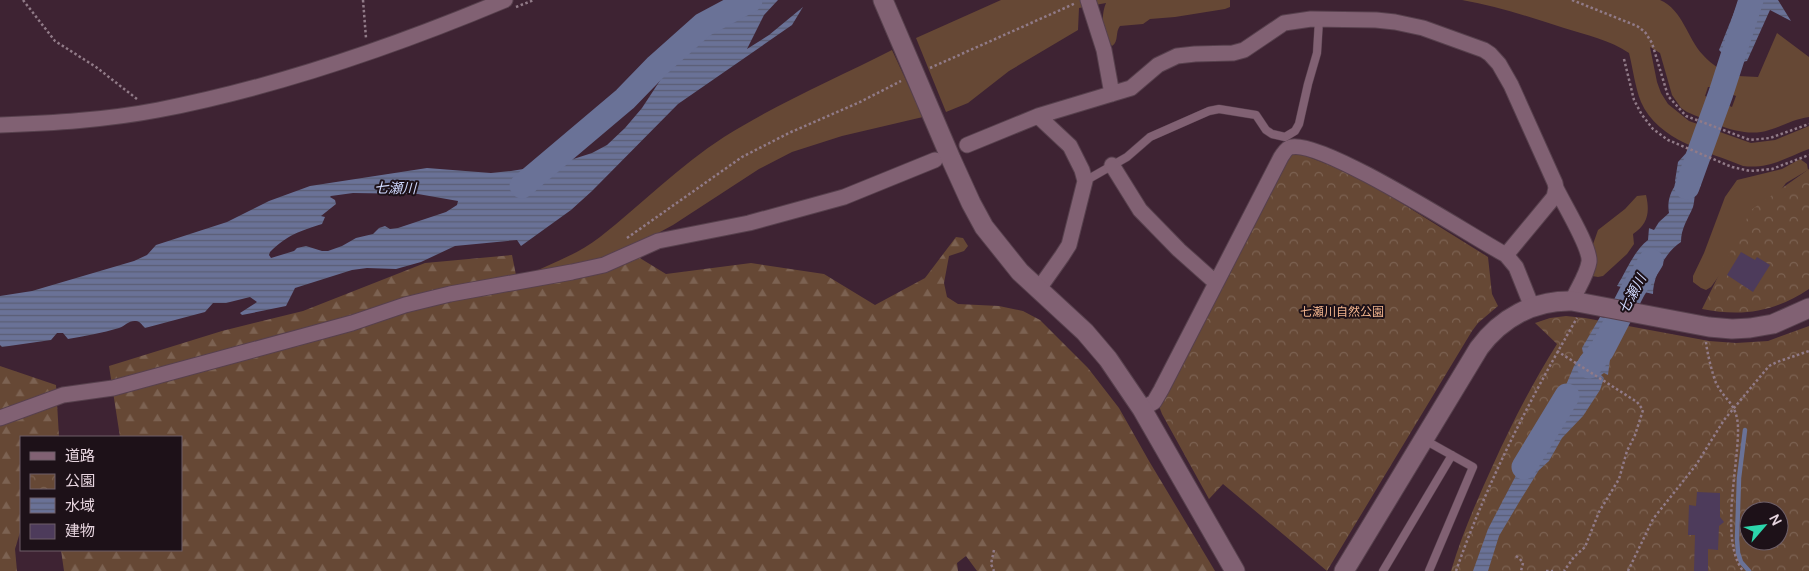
<svg xmlns="http://www.w3.org/2000/svg" width="1809" height="571" viewBox="0 0 1809 571" font-family="Manrope,'Noto Sans JP',sans-serif">
  <style>
    .grass { fill: #664835 }
    .forest { fill: url(#forest-firs) }
    .park { fill: url(#park-crowns); fill-rule: evenodd }
    .water { fill: url(#water-rules); fill-rule: evenodd }
    .lines { fill: none; stroke-linecap: round; stroke-linejoin: round }
    .stream { stroke: #6a7297; stroke-width: 4.5 }
    .river { stroke: #6a7297; stroke-width: 25 }
    .building { fill: #4d3b5b }
    .service-casing { stroke: #57404d; stroke-width: 9 }
    .minor-casing { stroke: #57404d; stroke-width: 17 }
    .tertiary-casing { stroke: #57404d; stroke-width: 21 }
    .path { stroke: #917b88; stroke-width: 2.5; stroke-dasharray: 2.5 2.5; stroke-linecap: butt }
    .service { stroke: #816173; stroke-width: 8 }
    .minor { stroke: #816173; stroke-width: 15 }
    .tertiary { stroke: #816173; stroke-width: 19 }
    .labels { text-anchor: middle; stroke-width: 4; stroke-linejoin: round; paint-order: stroke }
    .park-label { font-size: 12px; fill: #efb28c; stroke: #1d1118 }
    .water-label { font-size: 14px; font-style: italic; fill: #ccd5fa; stroke: #1d1118 }
  </style>
  <defs>
    <pattern id="forest-firs" width="22" height="20" patternUnits="userSpaceOnUse" patternTransform="scale(1.25)"><rect width="22" height="20" fill="#664835"/><path d="M5 1l3.5 6h-7zM16 11l3.5 6h-7z" fill="#7c6252"/></pattern>
    <pattern id="park-crowns" width="20" height="18" patternUnits="userSpaceOnUse" patternTransform="scale(1.25)"><rect width="20" height="18" fill="#664835"/><path d="M2 6a3 3 0 1 1 6 0M12 15a3 3 0 1 1 6 0" fill="none" stroke="#7c6252"/></pattern>
    <pattern id="water-rules" width="6" height="5" patternUnits="userSpaceOnUse" patternTransform="scale(1.25)"><rect width="6" height="5" fill="#6a7297"/><path d="M0 2.5h6" fill="none" stroke="#5b5e75"/></pattern>
  </defs>
  <rect width="100%" height="100%" fill="#3e2333"/>
  <path class="grass" d="M1001,0H1230V7L1225,9L1175,17L1150,19L1143,24L1120,26C1115,32 1119,42 1112,46C1103,34 1100,17 1106,3L1079,8L1078,30L1009,71L968,103L946,112L916,38Z
    M1462,0H1660C1683,10 1687,38 1703,55C1707,60 1713,64 1718,68L1712,87H1708L1705,96L1732,107L1736,96L1731,94L1738,76L1758,77L1777,33L1809,57V117C1794,119 1783,126 1769,130C1743,139 1711,122 1687,112L1681,108L1672,95L1660,53L1650,47L1657,82L1661,93L1668,104L1689,121L1751,143L1775,140L1809,126V149C1785,158 1770,169 1743,166C1707,151 1658,141 1641,102C1635,87 1633,69 1629,53C1610,40 1586,35 1564,28C1530,17 1497,6 1462,0Z
    M892,50L923,117L842,136L792,152L759,169L673,225L577,277L517,280C546,265 574,257 600,237C642,204 679,166 724,137C776,104 837,78 892,50Z
    M1800,159L1807,164L1808,170L1786,183L1711,287L1706,290L1701,288L1693,282V276L1704,253L1725,197L1737,180L1782,169Z
    M1646,195C1650,212 1648,224 1633,234L1634,244L1627,254L1603,276L1598,277L1592,276V247L1598,230L1625,209L1637,196Z"/>
  <path class="forest" d="M956,237L963,238L968,246L964,251L949,256L944,283L947,297L958,304L999,306L1023,311L1040,320L1088,368L1119,408L1149,461L1215,571H977L966,556L957,563L958,571H64L61,550H181V437H120L109,366L222,331L303,311L425,263L512,255L517,280L630,252L666,274L751,263L824,274L875,305L925,278Z
    M0,366L56,385L59,437H21V529L15,549L17,571H0Z"/>
  <path class="park" d="M1293,153H1298L1358,176L1488,257L1492,294L1498,306L1478,323L1472,331L1327,571L1223,484L1209,499L1162,414L1159,406L1286,158Z
    M1809,169V289C1774,312 1743,317 1702,309L1751,210Z
    M1566,316L1585,318L1709,341L1736,343L1768,341L1809,326V571H1451C1462,534 1477,500 1493,465C1512,423 1533,382 1557,344L1535,323L1550,318ZM1749,511H1779V541H1749Z"/>
  <path class="water" d="M730,0H778L764,15L747,49L769,35L803,7L792,25L678,104L592,191L571,210L521,246L517,240L455,246L421,262L396,269L367,268L352,270L295,288L286,306L242,315L240,313L257,302L250,297L226,303H213L205,312L145,328C142,325 140,321 136,321C129,320 125,326 119,328C102,333 85,336 68,339L63,333H57L51,340L2,347L0,345V296L32,291L134,261L147,255L156,245L227,222L269,201L310,186L427,168L491,173L511,171L561,163L592,153L607,145L625,128L642,108L663,76ZM353,193L418,194L458,201L457,205L446,212L398,228L390,229L385,226L379,228L373,234L356,238L342,246L328,251H322L306,246L297,248L294,251L271,258L269,255L270,252C287,235 300,231 322,224L325,217L321,216L336,204L335,200L330,197L331,196Z
    M1739,0H1778L1791,21L1770,10L1747,61L1742,62L1730,94L1712,88L1723,54L1719,50Z
    M1688,151L1707,158L1699,169L1701,186L1697,187C1694,194 1695,200 1693,207C1688,219 1681,228 1681,242C1666,251 1653,276 1653,294L1617,286C1627,270 1633,252 1648,240L1649,228L1654,230L1659,222L1669,213C1667,202 1670,192 1677,183L1675,181L1678,162Z
    M1600,317L1608,318L1601,339L1603,341L1623,327L1625,321L1629,322L1627,327L1612,344L1608,375L1604,373L1601,375L1604,378L1600,390L1583,416L1562,438L1549,461L1539,470L1521,499L1499,536L1488,571H1473L1488,529L1522,464L1550,423L1574,366L1577,361L1582,362L1583,359L1580,357L1583,353L1582,348Z"/>
  <g class="lines">
    <path class="stream" d="M1745,430L1739,478L1737,539L1738,553L1741,562L1749,571"/>
    <path class="river" d="M522,186L625,99L657,66L703,25L750,0
      M1687,187L1721,93L1751,0
      M1589,366L1602,350L1633,290L1651,261
      M1524,467L1567,396"/>
  </g>
  <path class="building" d="M1741,252L1755,260L1757,257L1770,265L1753,292L1727,275Z
    M1697,492L1720,493V517L1724,522L1719,526L1718,550L1708,549V571H1694L1695,535H1688L1689,505L1696,506Z"/>
  <g class="lines">
    <g class="service-casing">
      <path id="service" d="M1085,181L1127,157L1150,137L1209,111L1219,109L1256,115L1266,130L1272,134L1285,137L1295,131L1299,124L1308,84L1317,53L1319,20
        M1423,439L1473,467L1429,571
        M1383,571L1452,455"/>
    </g>
    <g class="minor-casing">
      <path id="minor" d="M1088,0L1104,50L1112,94
        M0,125C53,123 106,120 158,110C277,87 393,47 505,0
        M967,145L1038,116L1131,88L1158,65L1177,56L1195,54L1233,53L1244,50L1284,23L1311,19L1376,20L1395,22L1423,28L1484,50L1490,54L1499,64L1511,85L1555,183L1556,188L1554,197L1506,255
        M1112,165L1140,210L1179,250L1216,283
        M1556,188C1563,203 1591,248 1589,262C1587,275 1577,289 1572,301
        M1038,290L1062,256L1069,245L1085,181L1082,170L1070,146L1038,116
        M1142,409L1154,402L1161,390L1281,157C1284,153 1286,148 1291,147C1322,139 1471,236 1506,255L1516,267L1532,307
        M0,418L63,395L113,388L352,323L405,305L450,294L572,272L604,265L658,241L749,223L844,197L935,160"/>
    </g>
    <g class="tertiary-casing">
      <path id="tertiary" d="M883,0L951,159L971,203L984,227L1020,272L1085,332L1108,359L1142,409L1235,571
        M1344,571L1479,348C1501,318 1534,300 1572,301L1709,327L1732,329L1750,328L1773,324L1809,308"/>
    </g>
    <path class="path" d="M23,0L55,41L96,67L137,99
      M363,0L366,38
      M1572,0L1637,26L1645,32L1652,43L1668,96L1686,116L1750,140L1770,138L1809,124
      M516,7L534,0
      M1624,59L1634,100L1642,115L1653,129L1668,140L1732,167L1750,171L1772,169L1809,155
      M930,68L1076,3
      M627,238L742,157L791,132L860,102L901,81
      M1706,342C1707,352 1712,373 1716,383C1725,401 1737,403 1738,427C1739,466 1719,539 1743,571
      M1557,351L1637,402L1643,410L1635,435L1627,451L1619,479L1599,512L1585,547L1574,557L1564,571
      M994,550L991,564L994,571
      M1516,556L1520,559L1523,563L1521,571
      M1456,571C1487,482 1530,399 1577,318
      M1546,571H1553
      M1628,571L1653,519L1696,465L1724,420L1769,366L1777,362L1809,351"/>
    <use href="#service" class="service"/>
    <use href="#minor" class="minor"/>
    <use href="#tertiary" class="tertiary"/>
  </g>
  <g class="labels">
    <g class="park-label">
      <text x="1342" y="316">七瀬川自然公園</text>
    </g>
    <g class="water-label">
      <text transform="translate(395 188) rotate(1)" y="5">七瀬川</text>
      <text transform="translate(1632 294) rotate(-62)" y="5">七瀬川</text>
    </g>
  </g>
  <rect x="20" y="436" width="162" height="115" fill="#1d1118" stroke="#6e5f68"/>
  <rect x="30" y="452" width="25" height="8" fill="#816173" stroke="#6e5f68"/>
  <text x="65" y="461" font-size="15" fill="#e7d5df">道路</text>
  <rect x="30" y="474" width="25" height="15" fill="url(#park-crowns)" stroke="#6e5f68"/>
  <text x="65" y="486" font-size="15" fill="#e7d5df">公園</text>
  <rect x="30" y="498" width="25" height="15" fill="url(#water-rules)" stroke="#6e5f68"/>
  <text x="65" y="511" font-size="15" fill="#e7d5df">水域</text>
  <rect x="30" y="524" width="25" height="15" fill="#4d3b5b" stroke="#6e5f68"/>
  <text x="65" y="536" font-size="15" fill="#e7d5df">建物</text>
  <g transform="translate(1764 526) rotate(62)"><circle r="24" fill="#1d1118" stroke="#6e5f68"/>
  <path d="M0-4L9 19L0 12L-9 19Z" fill="#2cd5ab"/>
  <text y="-8" font-size="14" font-weight="bold" text-anchor="middle" fill="#e7d5df">N</text>
  </g>
</svg>
